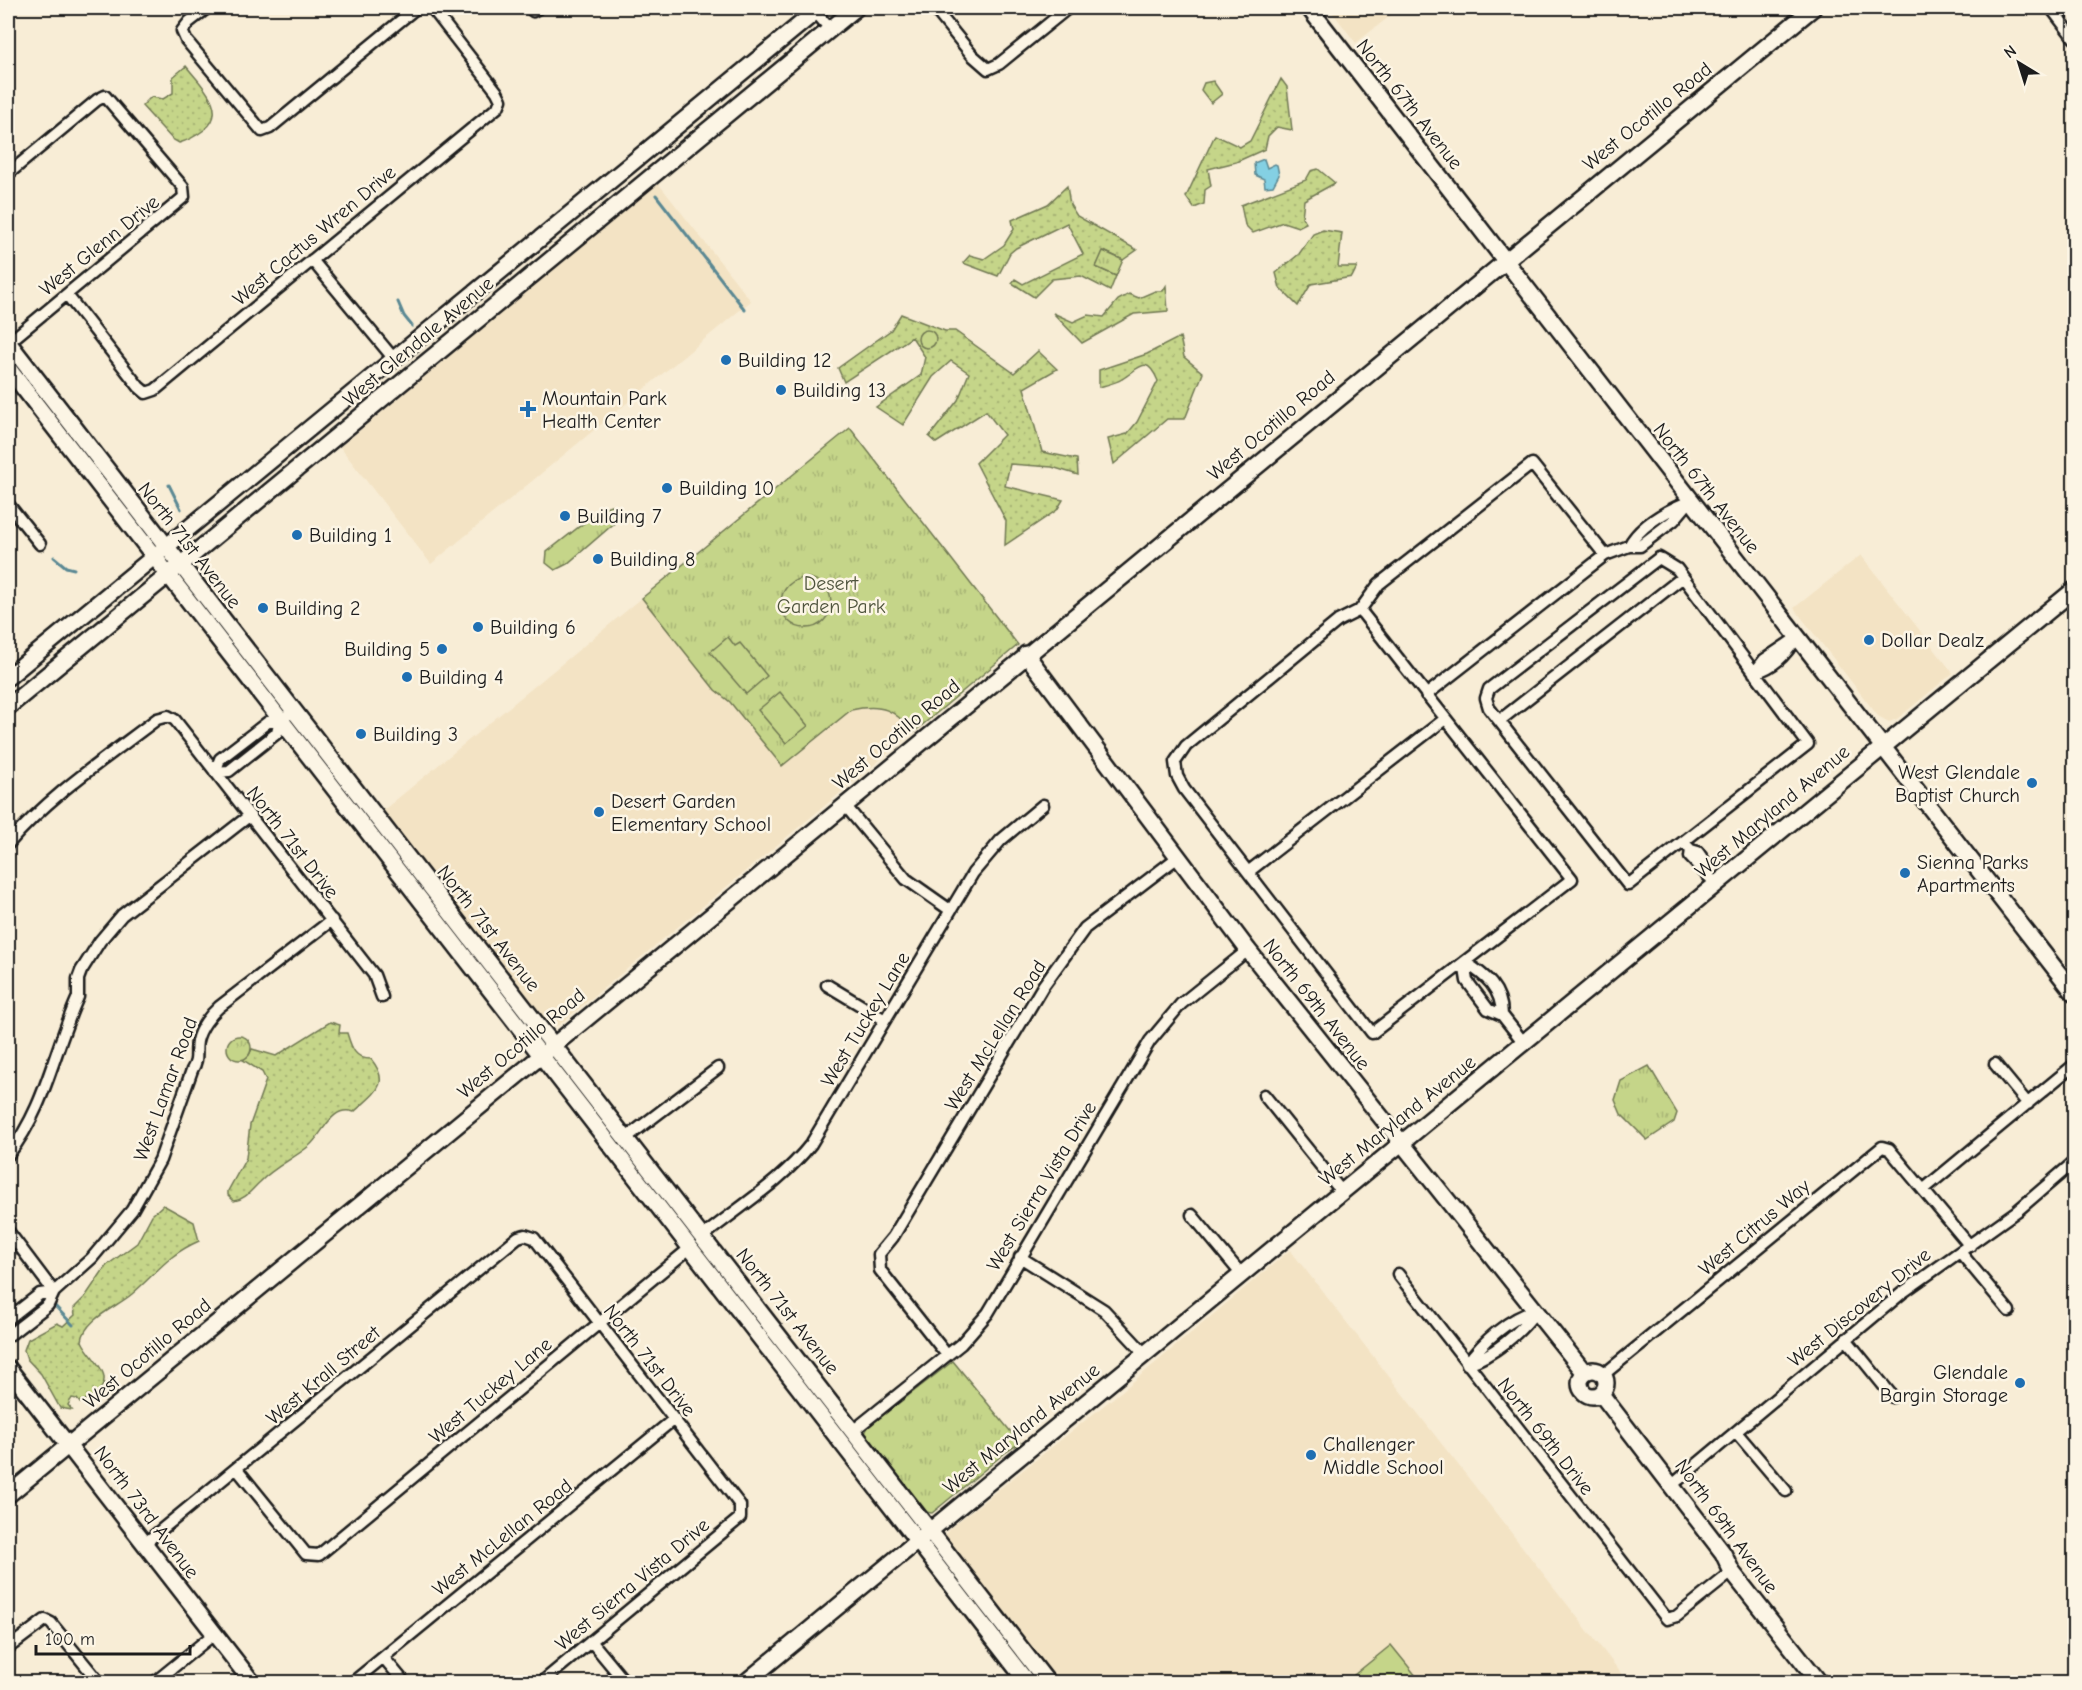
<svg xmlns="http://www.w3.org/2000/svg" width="2082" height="1690" viewBox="0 0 2082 1690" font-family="'Comic Neue',sans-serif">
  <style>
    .built { fill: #f3e3c4 }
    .grass { fill: url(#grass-dots); stroke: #707852; stroke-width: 1.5 }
    .park { fill: url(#park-tufts); stroke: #707852; stroke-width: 1.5 }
    .garden { fill: #c5d589; stroke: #707852; stroke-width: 1.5 }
    .water { fill: #84d0e3; stroke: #5a8893; stroke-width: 1.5 }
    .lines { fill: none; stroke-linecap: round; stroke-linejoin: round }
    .stream { stroke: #5a8893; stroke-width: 3 }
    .street-casing { stroke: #1c1c1c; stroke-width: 15 }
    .secondary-casing { stroke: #1c1c1c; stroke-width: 20 }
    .street { stroke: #fcf5e5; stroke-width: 10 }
    .secondary { stroke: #fcf5e5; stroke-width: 15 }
    .poi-dot { fill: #1f6fb2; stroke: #fcf5e5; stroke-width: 2 }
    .labels { text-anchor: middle; stroke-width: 5; stroke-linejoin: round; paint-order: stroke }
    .street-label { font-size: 20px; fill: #1c1c1c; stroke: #fcf5e5 }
    .poi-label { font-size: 20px; fill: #1c1c1c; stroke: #fcf5e5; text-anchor: start }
    .park-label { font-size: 20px; fill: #4f543d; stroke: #fcf5e5 }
  </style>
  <defs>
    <pattern id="grass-dots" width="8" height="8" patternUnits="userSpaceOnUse" patternTransform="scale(1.5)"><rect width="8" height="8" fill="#c5d589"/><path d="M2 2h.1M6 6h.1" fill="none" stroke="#a9b676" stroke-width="1.8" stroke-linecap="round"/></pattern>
    <pattern id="park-tufts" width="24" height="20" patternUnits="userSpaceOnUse" patternTransform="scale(1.5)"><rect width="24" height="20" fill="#c5d589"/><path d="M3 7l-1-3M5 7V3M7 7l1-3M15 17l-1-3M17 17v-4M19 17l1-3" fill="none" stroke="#a9b676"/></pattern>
  </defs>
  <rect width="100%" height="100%" fill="#f8edd6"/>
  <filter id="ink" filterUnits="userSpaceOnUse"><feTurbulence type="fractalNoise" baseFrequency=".0167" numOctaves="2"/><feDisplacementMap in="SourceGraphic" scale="12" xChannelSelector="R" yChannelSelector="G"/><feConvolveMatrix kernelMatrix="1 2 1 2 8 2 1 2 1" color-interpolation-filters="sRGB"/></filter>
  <g filter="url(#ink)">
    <path class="built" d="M1329,8H1400L1356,43Z
      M658,183L751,301L431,564L340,447Z
      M1861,555L1953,673L1897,719L1889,722L1878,716L1794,608Z
      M642,598L715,690L730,702L782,766L851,710L862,708L891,710L914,732L559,1025L548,1027L380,813Z
      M1290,1250L1628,1682H1057L948,1544L945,1536L949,1529L1122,1391Z"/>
    <path class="grass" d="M186,66C200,84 230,110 204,130C196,136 190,140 179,143L172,139L142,106L151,97L163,99L173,93V77Z
      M1281,79L1287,87L1292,130L1277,127L1268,136L1265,149L1236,162L1208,169L1211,186L1205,190L1204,204L1194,208L1186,197L1215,135L1240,147L1250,141Z
      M1318,169L1335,183L1304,200L1302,217L1306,223L1298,227L1283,222L1253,233L1245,225L1241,205L1306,180L1311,171Z
      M1067,186L1070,205L1077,216L1137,250L1123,260L1104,251L1096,267L1116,276L1110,291L1081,276L1052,279L1034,297L1012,283L1015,279L1023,284L1083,254L1067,223L1016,248L1010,253L998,276L963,263L970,255L984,259L1004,245L1014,229L1012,220L1048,204Z
      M1323,230L1342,233L1338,267H1357L1352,277L1311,284L1298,306L1280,288L1276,273L1299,254L1313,234Z
      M1166,286L1168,311L1134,314L1082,343L1053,313L1073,322L1088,315L1104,317L1118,300L1129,294L1139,298L1155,291H1163Z
      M901,314L945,331H955L1014,373L1038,351L1057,369L1024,388L1042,452L1077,459L1078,475L1052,467L1010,464L1005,486L1063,500L1057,510L1005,545L1006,521L976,463L1004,435L986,411L936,443L929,437L958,400L969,373L951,361L933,377L903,425L876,407L921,375L925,357L912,337L844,382L838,368L891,330Z
      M1180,337L1184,357L1203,373L1185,419H1167L1114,464L1108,439L1127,434L1137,422L1158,381C1146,353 1139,369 1122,379C1116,383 1106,385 1099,387V370L1147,354Z
      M330,1022L340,1025L339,1033H347C351,1046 354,1059 371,1059C392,1085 374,1093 354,1112C331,1104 323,1135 309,1146C293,1159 274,1167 260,1182C251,1190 246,1199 234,1201L228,1195V1191L246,1158L250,1125L266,1080L262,1072L243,1060L249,1055L252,1049L276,1056Z
      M163,1205L194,1222L199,1241C167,1255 157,1273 132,1294C117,1307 84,1319 82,1341C89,1358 118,1375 96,1394C91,1398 85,1399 80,1403L77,1399L72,1398L68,1405L72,1410L60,1408L41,1374L27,1359L24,1350L28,1339L57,1323L63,1326L75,1315L74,1308L85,1297L106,1266L137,1243L152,1215Z"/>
    <path class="park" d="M1213,81L1222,94L1211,103L1201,90L1204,83Z
      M1103,251L1123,260L1116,276L1096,267Z
      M918 339a9 9 0 1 1 18 0a9 9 0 1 1-18 0Z
      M850,428L1018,645L914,732C894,710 883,703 851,710L782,766L730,702L715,690L642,598Z
      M611,505L618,520L567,564L555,570L546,563L547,552L603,508Z
      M227 1048a12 12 0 1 1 24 0a12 12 0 1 1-24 0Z
      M1649,1066L1677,1113L1674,1122L1647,1140L1621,1114L1615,1100L1621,1081Z
      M953,1361L1020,1443L1006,1452L937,1509L932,1513L925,1512L865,1433L868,1427Z"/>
    <path class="garden" d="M781 603a25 25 0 1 1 50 0a25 25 0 1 1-50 0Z
      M728,637L735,646L740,643L767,676L746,694L710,652Z
      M780,692L808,726L786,743L758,710Z
      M1391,1645L1421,1682H1361L1354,1675Z"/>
    <path class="water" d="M1264,159L1267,168L1275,164L1277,165L1279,175L1273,186L1265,187L1264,179L1255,175L1254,163Z"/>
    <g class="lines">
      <path class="stream" d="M656,195L745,310
        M398,302L404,316L412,326
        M169,485L181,509
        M54,557L66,567L74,569
        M54,1305L73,1325"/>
      <g class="street-casing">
        <path id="street" d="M207,8L189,22L182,31L186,40L262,131L270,128L416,8
          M530,8L533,11L538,8
          M812,8L830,29
          M934,8L972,55L988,69L999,64L1068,8
          M2051,8L2074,38
          M8,174L97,100L105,96L183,187L184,197L8,343
          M312,260L394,359
          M67,295L139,387L146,393L155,390L498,107L501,100L497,92L432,8
          M8,504L40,544
          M1629,546C1640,525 1666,511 1688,502
          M1659,558L1677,569L1808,744L1628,885L1489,708L1486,698L1489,689Z
          M1360,610L1572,879L1372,1033L1184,789L1177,776L1175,762L1186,746L1338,621Z
          M1360,610L1379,584L1532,464L1605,555
          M1754,673C1775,667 1784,656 1797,638
          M1754,673L1764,660L1792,641
          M1426,695L1605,555L1629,546H1640L1674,520L1690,501
          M1499,721L1683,577
          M215,772L220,759L268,722L280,721L293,711
          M215,772L229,771L277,733L280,721
          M844,804L906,879L950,910
          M8,844C50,795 106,758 157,719L168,716L175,720L374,975L382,997
          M1687,846L1691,850L1698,852L1705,862L1704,869
          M1691,850L1690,857L1717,885
          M1248,872L1445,719
          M1464,962L1467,981L1488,1009L1502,1015L1524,1043
          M1464,962C1486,975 1502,989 1502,1015
          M827,985L885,1020
          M1995,1064L2028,1104
          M1264,1095L1342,1192
          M626,1138L718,1068
          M8,1155C46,1107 53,1052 78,997V979L81,971L100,941L122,915L249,816
          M1923,1190L2074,1065
          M1192,1215L1242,1275
          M8,1231L54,1292
          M702,1237C740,1206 781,1182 811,1144L973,873L1001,840L1043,805
          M1960,1252L2009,1311
          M1020,1257L1104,1310L1145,1354
          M1398,1274L1667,1619L1677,1616L1732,1572
          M8,1319L40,1294L54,1292
          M8,1336L48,1305L54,1292L92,1258L132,1210L160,1160L192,1070C199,1059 195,1053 197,1041C200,1028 210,1015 219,1007L332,920
          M1846,1339L1893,1397
          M947,1355L880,1270L879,1254L893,1237L1043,986L1085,928L1178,857
          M1467,1364C1482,1342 1510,1317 1536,1311
          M1467,1364C1493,1356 1520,1333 1536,1311
          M1603,1375L1882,1147L1889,1149L1970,1246
          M854,1430L961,1344L988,1313L1150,1041L1181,1004L1248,950
          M1736,1432L1786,1491
          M237,1469L306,1554L319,1555L690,1248
          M1671,1486L1902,1293L2017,1211L2074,1162
          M144,1544L518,1237L525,1235L534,1238L740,1505V1518L542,1682
          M591,1641L625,1682
          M8,1648L45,1620L51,1623L99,1682
          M384,1658L404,1682
          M155,1682L214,1634
          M353,1682L674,1419"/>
      </g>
      <g class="secondary-casing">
        <path id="secondary" d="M1309,8L2074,993
          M8,342L1047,1682
          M8,368L1027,1682
          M1026,654L1248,950L1585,1373
          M8,677L820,8
          M8,707L856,8
          M8,1368L252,1682
          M1580 1383a13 13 0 1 1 26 0a13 13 0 1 1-26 0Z
          M1601,1394L1723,1553L1732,1572L1819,1682
          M8,1495L1813,8
          M746,1682L2074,590"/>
      </g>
      <use href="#street" class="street"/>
      <use href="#secondary" class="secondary"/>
    </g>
  </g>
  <g class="poi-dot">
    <circle cx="726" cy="360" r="6"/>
    <circle cx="781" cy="390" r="6"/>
    <path d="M525 400h6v6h6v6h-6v6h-6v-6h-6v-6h6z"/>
    <circle cx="667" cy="488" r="6"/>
    <circle cx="565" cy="516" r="6"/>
    <circle cx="297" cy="535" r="6"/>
    <circle cx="598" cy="559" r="6"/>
    <circle cx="263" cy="608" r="6"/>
    <circle cx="478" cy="627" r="6"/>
    <circle cx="1869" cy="640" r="6"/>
    <circle cx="442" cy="649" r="6"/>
    <circle cx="407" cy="677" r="6"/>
    <circle cx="361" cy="734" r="6"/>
    <circle cx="2032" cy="783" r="6"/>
    <circle cx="599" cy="812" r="6"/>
    <circle cx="1905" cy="873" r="6"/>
    <circle cx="2020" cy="1383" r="6"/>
    <circle cx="1311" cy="1455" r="6"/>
  </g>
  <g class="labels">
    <g class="street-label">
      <text transform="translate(1410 104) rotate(52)" y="7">North 67th Avenue</text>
      <text transform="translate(1647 116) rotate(-39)" y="7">West Ocotillo Road</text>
      <text transform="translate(314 235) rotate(-40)" y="7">West Cactus Wren Drive</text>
      <text transform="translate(99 245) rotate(-39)" y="7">West Glenn Drive</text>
      <text transform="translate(418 341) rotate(-40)" y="7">West Glendale Avenue</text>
      <text transform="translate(1271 425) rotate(-40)" y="7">West Ocotillo Road</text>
      <text transform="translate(1707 488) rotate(52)" y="7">North 67th Avenue</text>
      <text transform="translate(190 545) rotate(52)" y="7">North 71st Avenue</text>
      <text transform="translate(896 734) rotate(-40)" y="7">West Ocotillo Road</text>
      <text transform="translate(1772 811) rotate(-40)" y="7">West Maryland Avenue</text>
      <text transform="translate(293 842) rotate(52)" y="7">North 71st Drive</text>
      <text transform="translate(489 928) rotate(52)" y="7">North 71st Avenue</text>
      <text transform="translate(1317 1004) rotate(52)" y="7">North 69th Avenue</text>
      <text transform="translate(865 1019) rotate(-59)" y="7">West Tuckey Lane</text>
      <text transform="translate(995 1035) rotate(-58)" y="7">West McLellan Road</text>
      <text transform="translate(521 1043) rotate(-40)" y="7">West Ocotillo Road</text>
      <text transform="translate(165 1089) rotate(-70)" y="7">West Lamar Road</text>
      <text transform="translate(1397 1120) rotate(-39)" y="7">West Maryland Avenue</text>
      <text transform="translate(1041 1186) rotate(-59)" y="7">West Sierra Vista Drive</text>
      <text transform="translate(1754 1227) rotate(-40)" y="7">West Citrus Way</text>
      <text transform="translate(1859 1307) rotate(-39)" y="7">West Discovery Drive</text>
      <text transform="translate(788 1311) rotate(52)" y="7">North 71st Avenue</text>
      <text transform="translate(147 1353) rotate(-40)" y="7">West Ocotillo Road</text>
      <text transform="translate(650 1360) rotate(52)" y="7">North 71st Drive</text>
      <text transform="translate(323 1375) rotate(-40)" y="7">West Krall Street</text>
      <text transform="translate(490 1390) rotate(-40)" y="7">West Tuckey Lane</text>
      <text transform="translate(1021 1428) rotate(-39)" y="7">West Maryland Avenue</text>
      <text transform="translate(1546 1436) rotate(52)" y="7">North 69th Drive</text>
      <text transform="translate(147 1512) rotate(53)" y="7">North 73rd Avenue</text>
      <text transform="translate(1727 1526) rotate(54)" y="7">North 69th Avenue</text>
      <text transform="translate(502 1537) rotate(-39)" y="7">West McLellan Road</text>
      <text transform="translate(632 1584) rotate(-40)" y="7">West Sierra Vista Drive</text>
    </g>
    <g class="poi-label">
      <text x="738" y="367">Building 12</text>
      <text x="793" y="397">Building 13</text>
      <text x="542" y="405">Mountain Park<tspan x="542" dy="23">Health Center</tspan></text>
      <text x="679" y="495">Building 10</text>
      <text x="577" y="523">Building 7</text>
      <text x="309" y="542">Building 1</text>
      <text x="610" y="566">Building 8</text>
      <text x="275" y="615">Building 2</text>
      <text x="490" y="634">Building 6</text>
      <text x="1881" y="647">Dollar Dealz</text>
      <text x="430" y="656" text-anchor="end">Building 5</text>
      <text x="419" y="684">Building 4</text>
      <text x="373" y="741">Building 3</text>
      <text x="2020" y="779" text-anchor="end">West Glendale<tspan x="2020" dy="23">Baptist Church</tspan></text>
      <text x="611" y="808">Desert Garden<tspan x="611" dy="23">Elementary School</tspan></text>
      <text x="1917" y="869">Sienna Parks<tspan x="1917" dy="23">Apartments</tspan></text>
      <text x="2008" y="1379" text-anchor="end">Glendale<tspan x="2008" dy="23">Bargin Storage</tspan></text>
      <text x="1323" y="1451">Challenger<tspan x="1323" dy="23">Middle School</tspan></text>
    </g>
    <g class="park-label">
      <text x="831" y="590">Desert<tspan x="831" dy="23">Garden Park</tspan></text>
    </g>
  </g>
  <rect width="2082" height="1690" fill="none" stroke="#fcf5e5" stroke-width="30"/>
  <rect x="15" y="15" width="2052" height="1660" fill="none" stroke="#1c1c1c" stroke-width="2" filter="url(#ink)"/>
  <g transform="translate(2019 63) rotate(322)" stroke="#fcf5e5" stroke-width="4.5" paint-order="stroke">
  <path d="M0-4.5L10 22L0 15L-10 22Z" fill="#1c1c1c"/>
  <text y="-9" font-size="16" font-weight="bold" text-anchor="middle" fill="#1c1c1c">N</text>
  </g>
  <path d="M36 1645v9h154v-9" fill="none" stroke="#1c1c1c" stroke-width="3"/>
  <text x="45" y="1645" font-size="18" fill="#1c1c1c" stroke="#fcf5e5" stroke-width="4.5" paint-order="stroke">100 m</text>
</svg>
